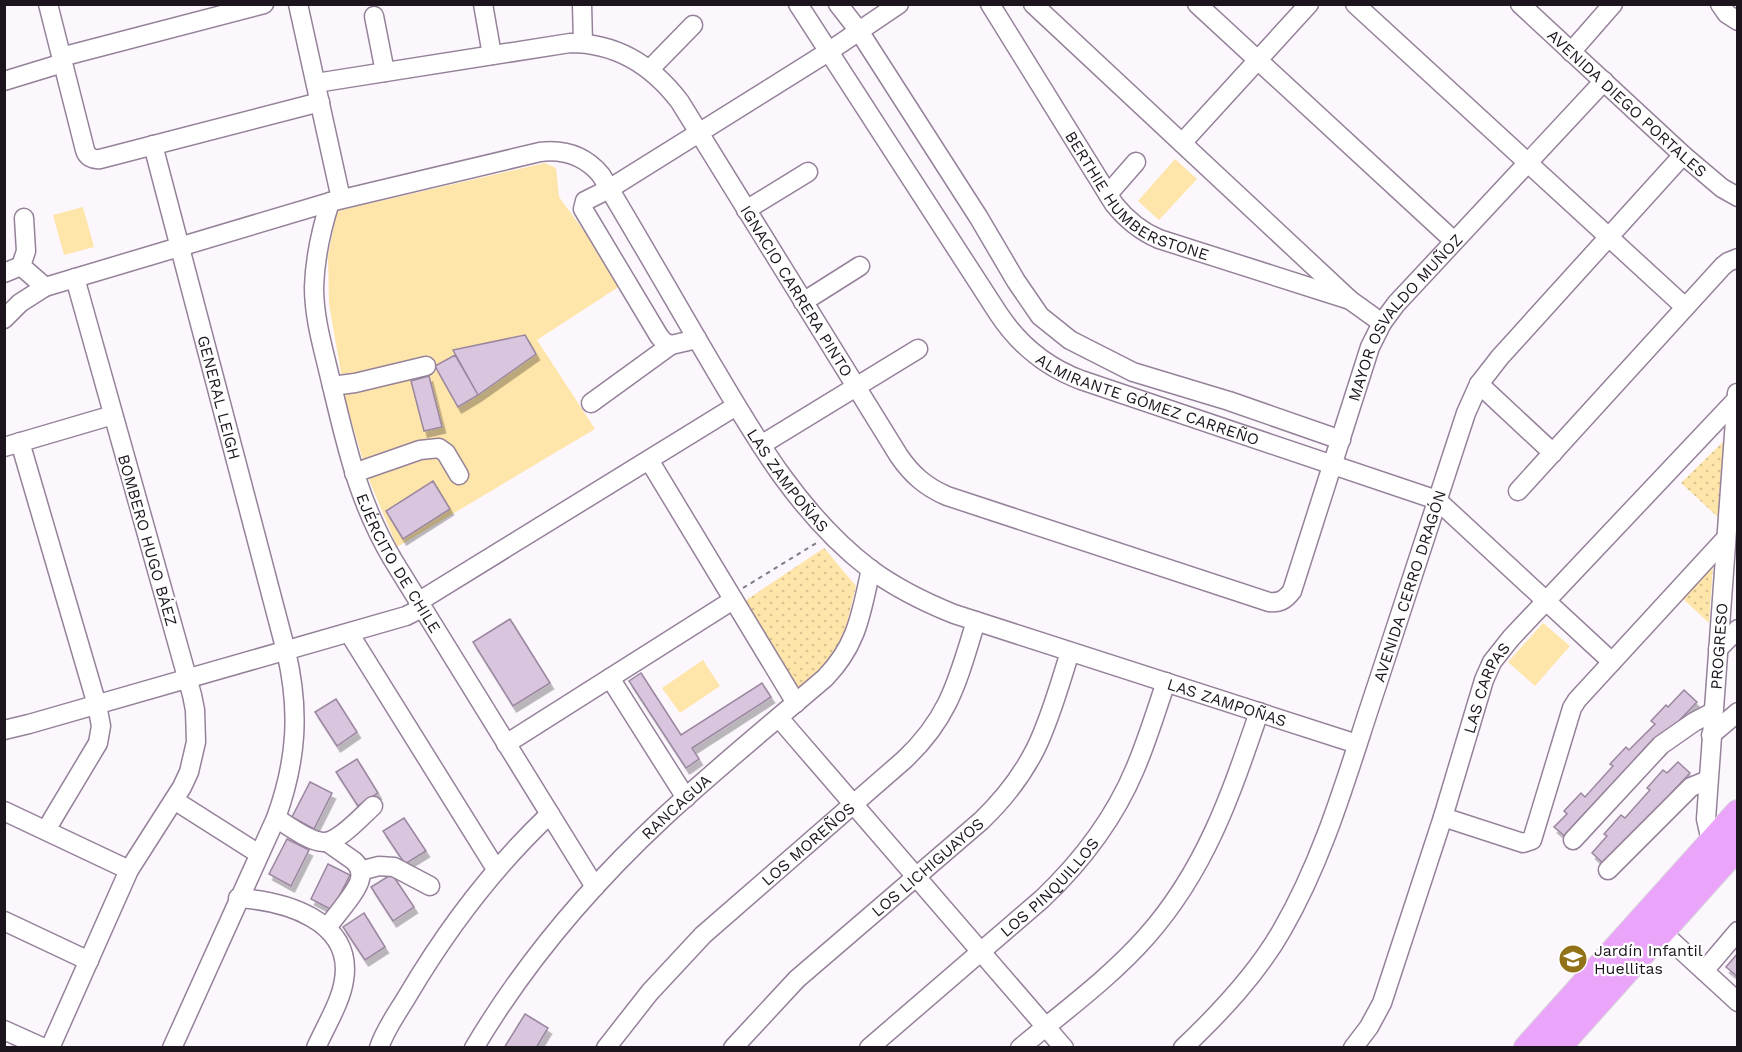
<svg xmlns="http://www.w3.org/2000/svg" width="1742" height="1052" viewBox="0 0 1742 1052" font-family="'Work Sans',sans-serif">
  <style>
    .green { fill: url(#green-dots) }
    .pitch { fill: #fee5a9 }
    .building { fill: #d9c5de; stroke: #9a879f; stroke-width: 1.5; filter: url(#shadow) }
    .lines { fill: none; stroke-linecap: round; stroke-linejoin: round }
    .minor-casing { stroke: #95829a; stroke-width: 21 }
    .highway-casing { stroke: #d6d5d6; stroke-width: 28 }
    .path { stroke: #817b83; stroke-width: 2; stroke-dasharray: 4.5 4.5; stroke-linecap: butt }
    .minor { stroke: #fff; stroke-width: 18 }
    .highway { stroke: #eaa5fb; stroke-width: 26 }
    .labels { text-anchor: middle; stroke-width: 4.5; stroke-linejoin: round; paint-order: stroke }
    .street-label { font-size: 16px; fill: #1c151e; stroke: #fff }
    .poi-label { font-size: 16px; fill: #1c151e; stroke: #fff; text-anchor: start }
  </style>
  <defs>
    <pattern id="green-dots" width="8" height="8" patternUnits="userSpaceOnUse" patternTransform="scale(1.5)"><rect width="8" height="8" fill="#fee5a9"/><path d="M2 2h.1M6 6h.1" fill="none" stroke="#d9c491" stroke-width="1.8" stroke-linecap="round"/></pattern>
    <filter id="shadow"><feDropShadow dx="3.5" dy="6" stdDeviation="0" flood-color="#0004"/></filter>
  </defs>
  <rect width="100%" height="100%" fill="#fcf7fd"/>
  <path class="green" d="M1731,434L1721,520L1681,483Z
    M824,548L856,586L843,641L822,671L799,690L742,603Z
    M1713,566L1709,623L1682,598Z"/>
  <path class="pitch" d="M1175,159L1197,179L1159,220L1138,201Z
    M545,163L556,168L559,197L623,284L537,340L595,429L397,547L368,477L347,407L329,304L328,255L337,211Z
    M83,207L94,247L64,255L53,215Z
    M1543,623L1570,646L1535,686L1508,662Z
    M703,660L720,686L680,713L662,688Z"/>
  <path class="building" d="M525,335L536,354L478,395L453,350Z
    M455,355L478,395L458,407L435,366Z
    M429,376L442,427L424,431L411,381Z
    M433,481L450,509L403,539L386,511Z
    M510,619L550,683L513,706L473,642Z
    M641,673L681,735L762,683L771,697L692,748L699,759L686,768L629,681Z
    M1684,690L1697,702L1567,838L1554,827L1567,814L1564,811L1581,793L1585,797L1613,766L1610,764L1626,747L1629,750L1655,724L1651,721L1666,705L1668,707Z
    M336,699L357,732L337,746L315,712Z
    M357,759L378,793L358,806L336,772Z
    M1678,762L1690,773L1605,865L1592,853L1607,836L1604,834L1621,815L1625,818L1650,790L1647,788L1663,770L1667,773Z
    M310,782L332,793L314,829L292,817Z
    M404,818L426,851L405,864L383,831Z
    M287,839L309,850L291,886L269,874Z
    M328,864L350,875L332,910L311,899Z
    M392,874L414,907L393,921L371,887Z
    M364,913L385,947L365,960L343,927Z
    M1738,953V977L1726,967Z
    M525,1014L548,1028L536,1048H504Z"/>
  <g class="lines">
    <g class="minor-casing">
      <g id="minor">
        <path d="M48,4L85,150C87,157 93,160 100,159L320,102"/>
        <path d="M298,4L341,199"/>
        <path d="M483,4L492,55"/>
        <path d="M582,4L583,43"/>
        <path id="s1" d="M798,4L998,313C1019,345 1046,367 1081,380L1437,500L1612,662"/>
        <path d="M838,4L859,31L979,218L1016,281L1040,316L1070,340L1133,372L1229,401L1341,440"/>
        <path id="s2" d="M990,4L1114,204C1126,219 1140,231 1159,239L1350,300"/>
        <path d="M1033,4L1350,300L1382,323"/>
        <path d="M1197,4L1454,241"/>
        <path d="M1355,4L1685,307"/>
        <path id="s3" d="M1520,4L1683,155L1722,188L1738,197"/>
        <path d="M1720,4L1727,14L1738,21"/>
        <path d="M374,16L385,72"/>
        <path d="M1571,52L1613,4"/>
        <path d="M61,57L264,4"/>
        <path d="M650,69L693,25"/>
        <path d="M4,81L63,63"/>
        <path id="s4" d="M316,83L570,43C617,43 652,65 680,102L899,456C912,475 926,487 947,496L1269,602C1280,603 1285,600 1292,591L1370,347L1382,323L1396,304L1604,81"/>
        <path d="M1182,143L1309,4"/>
        <path id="s5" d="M153,145L286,651C300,710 297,760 276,818L172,1048"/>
        <path d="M1108,194L1136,162"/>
        <path id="s6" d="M330,202C321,230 315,258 314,287C314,320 324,351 331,382C347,448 358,501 393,560L595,887"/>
        <path d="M746,210L808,172"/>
        <path d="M21,266L26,251L24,218"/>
        <path d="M4,273L21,266L45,287"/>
        <path d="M803,302L860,266"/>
        <path id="s7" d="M4,319L20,303L45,287L330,202L540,152C565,149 585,156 601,175C637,235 672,296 707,356C753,434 797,513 870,569C896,588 924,602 954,614L1357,744"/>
        <path d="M697,339L671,345L664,342L659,336L583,209L585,201L609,189L828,52L899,4"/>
        <path d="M1479,384L1553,453"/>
        <path d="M332,386L355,383L426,366"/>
        <path d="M591,403L671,345"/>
        <path d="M20,442L97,705L101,726L98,743L46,830"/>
        <path d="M761,445L918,349"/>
        <path d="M4,447L113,415"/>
        <path d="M649,460L796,703"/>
        <path d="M354,473L420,450L439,448L446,453L459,475"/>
        <path d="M1518,491L1723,266L1728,262L1738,258"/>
        <path d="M418,602L736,406"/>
        <path d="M349,633L496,869"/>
        <path d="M1718,649L1738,629"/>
        <path d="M610,678L686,798"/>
        <path d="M779,718L1064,1048"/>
        <path d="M4,730L29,724L406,616L422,608"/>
        <path d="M1711,735L1738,712"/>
        <path d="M506,744L733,600"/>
        <path d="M174,800L259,854"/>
        <path d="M4,811L129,870"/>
        <path d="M1443,817L1523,843L1532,840L1572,708L1577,700L1726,538"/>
        <path d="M276,818C287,825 310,842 323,842C338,843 362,816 373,806"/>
        <path d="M1573,840L1661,745L1694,722L1713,712"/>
        <path d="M327,842L354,861C359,866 362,872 360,879C358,891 335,916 327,928"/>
        <path id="s8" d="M1721,849L1710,837L1706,819L1737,393"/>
        <path d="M1608,870L1691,787L1708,780"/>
        <path d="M360,871L379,866L394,867L430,886"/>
        <path d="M238,898C284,901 354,920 344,980C341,1002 325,1027 316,1048"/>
        <path d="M4,921L89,961"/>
        <path d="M1653,924L1738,1002"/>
        <path d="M1704,971L1738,931"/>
        <path d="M4,1030L44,1048"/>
        <path d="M50,1048L129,870L182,787L189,772L196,742L195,710L192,695L75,278"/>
        <path d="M379,1048C385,1029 398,1012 408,995C447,929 494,867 550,814"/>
        <path id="s9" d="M474,1048C525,962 591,885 664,817C716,769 771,724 825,678C858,644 861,613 871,569"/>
        <path id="s10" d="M606,1048L650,992L703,935L904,760C950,717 958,679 976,621"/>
        <path id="s11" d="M733,1048L797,979L981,821C1003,800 1022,776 1036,748C1051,717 1060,683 1070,652"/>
        <path id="s12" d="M869,1048L1042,899C1081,862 1114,819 1135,769C1147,741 1156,711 1166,682"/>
        <path d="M1020,1048C1063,1012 1110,978 1147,936C1206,869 1231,794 1259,712"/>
        <path id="s13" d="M1183,1048C1220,1013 1257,974 1282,930C1326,854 1349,768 1377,685C1407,594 1436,503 1466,413L1479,384L1500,357L1683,155"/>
        <path id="s14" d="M1353,1048L1369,1027L1382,1003L1443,817L1484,680L1492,662L1511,638L1737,399"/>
      </g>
    </g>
    <g class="highway-casing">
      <path id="highway" d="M1527,1048L1738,813
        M1557,1048L1738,846"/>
    </g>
    <path class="path" d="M743,588L818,542"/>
    <use href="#minor" class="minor"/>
    <use href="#highway" class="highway"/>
  </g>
  <defs>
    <g id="school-disc" transform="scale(1.5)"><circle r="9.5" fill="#927218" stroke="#fff"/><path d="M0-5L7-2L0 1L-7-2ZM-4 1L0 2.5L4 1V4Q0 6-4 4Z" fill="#fff"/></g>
  </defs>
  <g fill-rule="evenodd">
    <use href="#school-disc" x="1573" y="959"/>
  </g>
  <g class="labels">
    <g class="street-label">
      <text dy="6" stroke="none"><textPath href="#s3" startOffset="146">AVENIDA DIEGO PORTALES</textPath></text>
      <text dy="6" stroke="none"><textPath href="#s2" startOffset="248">BERTHIE HUMBERSTONE</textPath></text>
      <text dy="6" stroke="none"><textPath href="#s4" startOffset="609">IGNACIO CARRERA PINTO</textPath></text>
      <text dy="6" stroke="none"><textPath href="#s4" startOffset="1532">MAYOR OSVALDO MUÑOZ</textPath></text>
      <text dy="6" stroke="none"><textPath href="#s1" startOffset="546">ALMIRANTE GÓMEZ CARREÑO</textPath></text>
      <text dy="6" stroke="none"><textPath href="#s5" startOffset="261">GENERAL LEIGH</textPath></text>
      <text dy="6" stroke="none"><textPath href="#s7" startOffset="992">LAS ZAMPOÑAS</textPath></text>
      <text transform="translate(148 540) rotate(74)" y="6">BOMBERO HUGO BÁEZ</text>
      <text dy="6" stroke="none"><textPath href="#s6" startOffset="378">EJÉRCITO DE CHILE</textPath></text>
      <text dy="6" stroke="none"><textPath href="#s13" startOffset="522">AVENIDA CERRO DRAGÓN</textPath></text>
      <text dy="6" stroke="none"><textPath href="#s8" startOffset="208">PROGRESO</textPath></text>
      <text dy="6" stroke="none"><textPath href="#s14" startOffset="386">LAS CARPAS</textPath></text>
      <text dy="6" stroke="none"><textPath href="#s7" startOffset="1496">LAS ZAMPOÑAS</textPath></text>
      <text dy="6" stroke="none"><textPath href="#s9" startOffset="316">RANCAGUA</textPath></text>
      <text dy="6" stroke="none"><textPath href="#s10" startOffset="288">LOS MOREÑOS</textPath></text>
      <text dy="6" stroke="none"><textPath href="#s11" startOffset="266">LOS LICHIGUAYOS</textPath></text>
      <text dy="6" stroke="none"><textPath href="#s12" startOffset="242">LOS PINQUILLOS</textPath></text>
    </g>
    <g class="poi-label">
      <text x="1594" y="956">Jardín Infantil<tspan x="1594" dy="18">Huellitas</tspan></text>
    </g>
  </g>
  <rect width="1742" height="1052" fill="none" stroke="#1c151e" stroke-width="12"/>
</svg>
